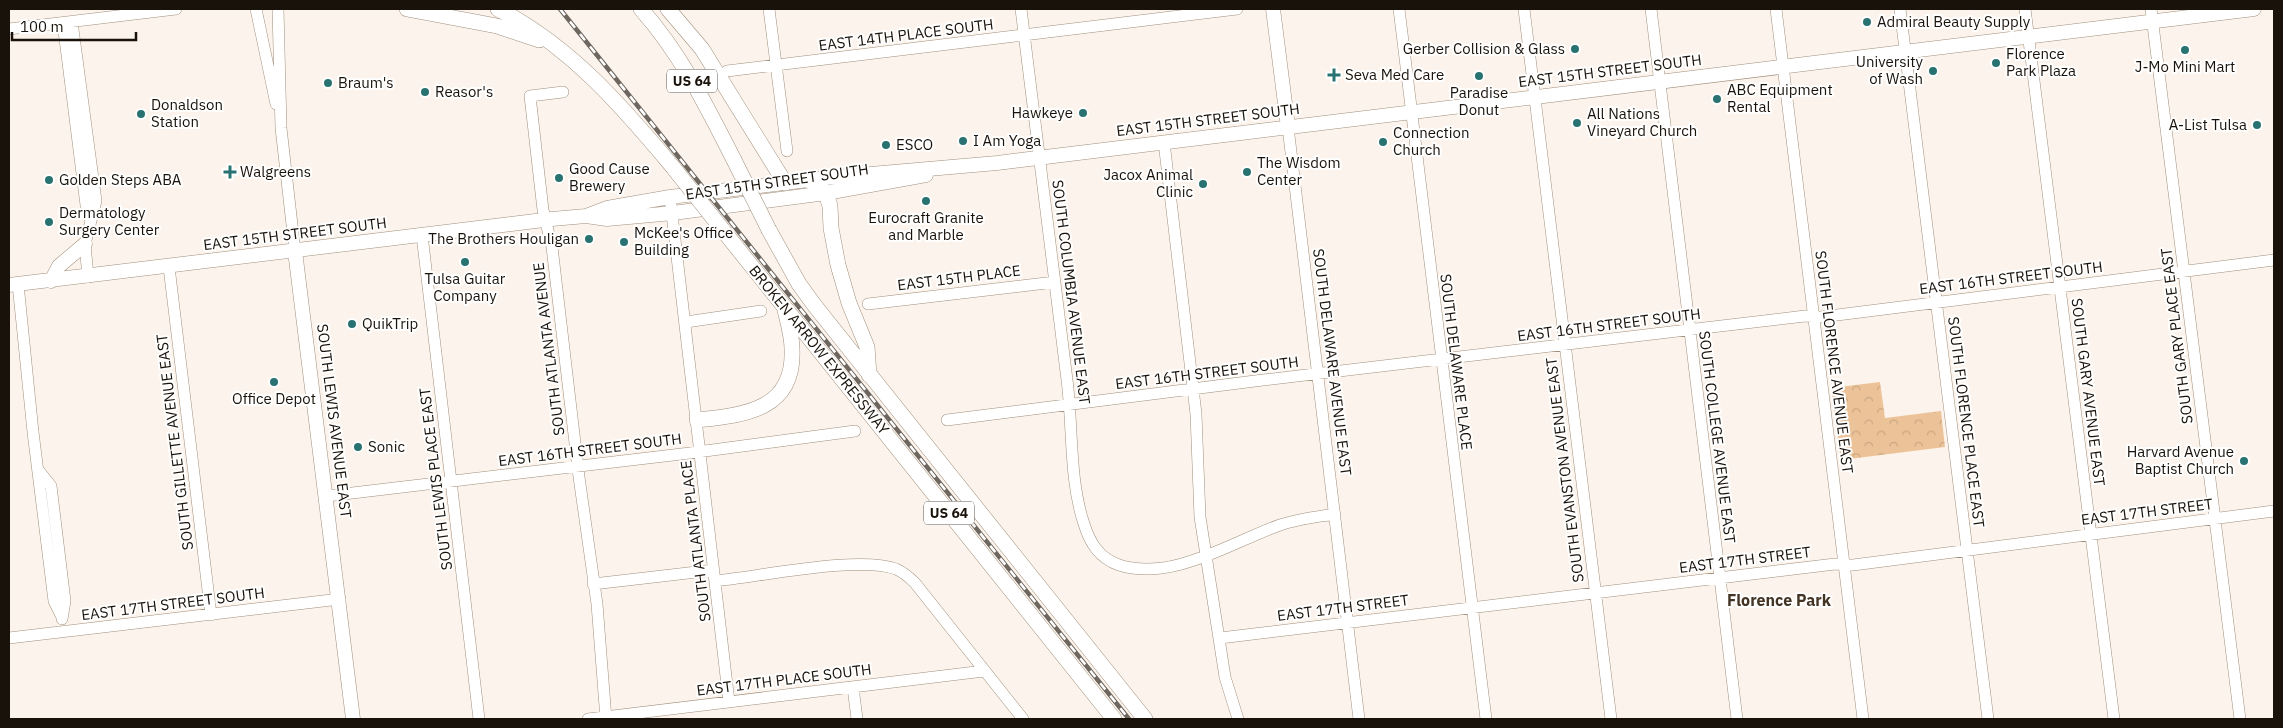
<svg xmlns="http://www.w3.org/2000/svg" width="2283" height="728" viewBox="0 0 2283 728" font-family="'IBM Plex Sans',sans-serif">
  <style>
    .park { fill: url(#park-crowns) }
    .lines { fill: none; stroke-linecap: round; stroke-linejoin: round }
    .minor-casing { stroke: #a18f7c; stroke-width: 12 }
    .major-casing { stroke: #a18f7c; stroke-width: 15 }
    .highway-casing { stroke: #a18f7c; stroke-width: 16 }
    .minor { stroke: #fff; stroke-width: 11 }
    .major { stroke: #fff; stroke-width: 14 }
    .highway { stroke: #fff; stroke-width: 15 }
    .rail-casing { stroke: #6e6760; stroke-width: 4.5 }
    .rail { stroke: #fff; stroke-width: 2.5; stroke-dasharray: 8; stroke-linecap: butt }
    .highway-bridge-casing { stroke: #a18f7c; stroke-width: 16; stroke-linecap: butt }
    .highway-bridge { stroke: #fff; stroke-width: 15 }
    .poi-dot { fill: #287271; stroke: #fff; stroke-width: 2 }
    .labels { text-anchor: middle; stroke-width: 4; stroke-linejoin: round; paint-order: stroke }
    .shield { fill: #fff; stroke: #5e5954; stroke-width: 1 }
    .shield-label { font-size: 14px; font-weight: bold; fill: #19120b }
    .poi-label { font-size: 15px; fill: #19120b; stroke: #fff; text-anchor: start }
    .street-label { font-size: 15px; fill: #19120b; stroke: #fff }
    .neighbourhood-label { font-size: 16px; font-weight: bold; fill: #443424; stroke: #fff }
  </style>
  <defs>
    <pattern id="park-crowns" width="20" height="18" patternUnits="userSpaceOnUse" patternTransform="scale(1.25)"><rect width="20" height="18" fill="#ecc398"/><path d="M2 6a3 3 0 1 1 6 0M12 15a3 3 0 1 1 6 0" fill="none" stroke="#caa682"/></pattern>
  </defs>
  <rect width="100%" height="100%" fill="#fcf4ec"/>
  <path class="park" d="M1880,382L1885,418L1941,411L1945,447L1841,460L1831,388Z"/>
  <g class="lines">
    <g class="minor-casing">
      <path id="minor" d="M256,9L276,104
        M278,9L281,128L295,251
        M769,9L787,151
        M1021,9C1037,133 1051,257 1067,380C1073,427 1069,479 1084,524C1090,543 1099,558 1119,565C1172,582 1232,542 1280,525C1297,519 1316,517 1335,514
        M1399,9L1486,719
        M1524,9L1611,719
        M1651,9L1737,719
        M1776,9L1863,719
        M1900,9L1988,719
        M2025,9L2114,719
        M2151,9L2240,719
        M72,22L96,201L85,244L88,277
        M63,23L86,205L91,221
        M9,29L176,9
        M727,71L1237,9
        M563,92L530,96L543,210L552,247L579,477L597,604L606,719
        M1288,127L1359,719
        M1164,142L1196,414L1200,517L1225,677L1238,719
        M670,197L729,702
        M422,235L479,719
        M169,267L211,615
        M18,284L33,432L54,601L62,617
        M868,304L1055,282
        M686,322L761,311
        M947,420L1263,380L1805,316L1821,317L2274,260
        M39,471L51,486L65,601L62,619
        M327,496L690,453L855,431
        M715,581C758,577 859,555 896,569C903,572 909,577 915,583L1023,719
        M593,584L714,570
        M9,638L340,599
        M1220,638L1835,564L1853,565L2274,511
        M853,687L857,719
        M588,719L984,671"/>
    </g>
    <g class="major-casing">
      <path id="major" d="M1273,9L1288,127
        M586,216L607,208L670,197L825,178L997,163L2254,9
        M295,251L353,719
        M51,281L59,266L85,244
        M9,285L552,219L586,216L607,219L673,213L826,193L926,175"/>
    </g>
    <g class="highway-casing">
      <path id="highway" d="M407,9L497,26L539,40
        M498,9C570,46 621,105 672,166
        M641,9C681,54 707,107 734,160
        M668,9L702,49L785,183
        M808,180L816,184L826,193L830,206L831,228L838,265L849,303L867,347L869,375
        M722,229L1114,719
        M769,230L799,284L815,306L1145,719
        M697,420C743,415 795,411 792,349C792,336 788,323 785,310"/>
    </g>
    <use href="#minor" class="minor"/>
    <use href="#major" class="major"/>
    <use href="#highway" class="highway"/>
    <g class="rail-casing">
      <path id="rail" d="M560,9L1129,719"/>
    </g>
    <use href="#rail" class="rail"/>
    <g class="highway-bridge-casing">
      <path id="highway-bridge" d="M734,160L769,230
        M672,166L722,229"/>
    </g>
    <use href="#highway-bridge" class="highway-bridge"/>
  </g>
  <g class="poi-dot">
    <circle cx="1867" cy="22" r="5"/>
    <circle cx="1575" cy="49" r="5"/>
    <circle cx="2185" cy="50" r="5"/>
    <circle cx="1996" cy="63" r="5"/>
    <circle cx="1933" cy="71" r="5"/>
    <path d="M1331.5 67.5h5v5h5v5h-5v5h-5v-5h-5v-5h5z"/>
    <circle cx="1479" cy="76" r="5"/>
    <circle cx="328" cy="83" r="5"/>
    <circle cx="425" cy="92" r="5"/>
    <circle cx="1717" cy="99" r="5"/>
    <circle cx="1083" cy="113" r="5"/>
    <circle cx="141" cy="114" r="5"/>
    <circle cx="1577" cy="123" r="5"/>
    <circle cx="2257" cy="125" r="5"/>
    <circle cx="963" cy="141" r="5"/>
    <circle cx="1383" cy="142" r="5"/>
    <circle cx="886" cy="145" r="5"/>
    <path d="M227.5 164.5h5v5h5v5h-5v5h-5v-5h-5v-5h5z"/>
    <circle cx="1247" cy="172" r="5"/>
    <circle cx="559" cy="178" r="5"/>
    <circle cx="49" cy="180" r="5"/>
    <circle cx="1203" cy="184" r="5"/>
    <circle cx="926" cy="201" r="5"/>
    <circle cx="49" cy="222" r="5"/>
    <circle cx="589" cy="239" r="5"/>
    <circle cx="624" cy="242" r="5"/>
    <circle cx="465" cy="262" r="5"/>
    <circle cx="352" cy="324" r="5"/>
    <circle cx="274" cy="382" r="5"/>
    <circle cx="358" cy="447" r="5"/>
    <circle cx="2244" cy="461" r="5"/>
  </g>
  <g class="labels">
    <g class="shield">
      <rect x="667" y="69.5" width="50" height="23" rx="4"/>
      <rect x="924" y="501.5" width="50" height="23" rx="4"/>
    </g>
    <g class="shield-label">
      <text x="692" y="86">US 64</text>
      <text x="949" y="518">US 64</text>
    </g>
    <g class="poi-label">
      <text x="1877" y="27">Admiral Beauty Supply</text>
      <text x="1565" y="54" text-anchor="end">Gerber Collision &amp; Glass</text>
      <text x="2006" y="59">Florence<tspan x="2006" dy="17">Park Plaza</tspan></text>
      <text x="1923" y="67" text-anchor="end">University<tspan x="1923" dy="17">of Wash</tspan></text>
      <text x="2185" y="72" text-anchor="middle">J-Mo Mini Mart</text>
      <text x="1345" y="80">Seva Med Care</text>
      <text x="338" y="88">Braum's</text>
      <text x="1727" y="95">ABC Equipment<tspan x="1727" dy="17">Rental</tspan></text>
      <text x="435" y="97">Reasor's</text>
      <text x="1479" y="98" text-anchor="middle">Paradise<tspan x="1479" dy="17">Donut</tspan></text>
      <text x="151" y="110">Donaldson<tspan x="151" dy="17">Station</tspan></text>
      <text x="1073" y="118" text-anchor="end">Hawkeye</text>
      <text x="1587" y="119">All Nations<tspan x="1587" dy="17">Vineyard Church</tspan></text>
      <text x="2247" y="130" text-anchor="end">A-List Tulsa</text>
      <text x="1393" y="138">Connection<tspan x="1393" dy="17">Church</tspan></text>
      <text x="973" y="146">I Am Yoga</text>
      <text x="896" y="150">ESCO</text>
      <text x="1257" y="168">The Wisdom<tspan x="1257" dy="17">Center</tspan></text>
      <text x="569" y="174">Good Cause<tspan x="569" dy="17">Brewery</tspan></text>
      <text x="240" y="177">Walgreens</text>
      <text x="1193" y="180" text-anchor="end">Jacox Animal<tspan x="1193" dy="17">Clinic</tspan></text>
      <text x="59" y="185">Golden Steps ABA</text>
      <text x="59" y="218">Dermatology<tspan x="59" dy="17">Surgery Center</tspan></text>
      <text x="926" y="223" text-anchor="middle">Eurocraft Granite<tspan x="926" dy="17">and Marble</tspan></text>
      <text x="634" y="238">McKee's Office<tspan x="634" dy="17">Building</tspan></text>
      <text x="579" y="244" text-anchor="end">The Brothers Houligan</text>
      <text x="465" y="284" text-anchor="middle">Tulsa Guitar<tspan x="465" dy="17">Company</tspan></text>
      <text x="362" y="329">QuikTrip</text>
      <text x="274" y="404" text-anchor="middle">Office Depot</text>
      <text x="368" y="452">Sonic</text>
      <text x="2234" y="457" text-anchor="end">Harvard Avenue<tspan x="2234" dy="17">Baptist Church</tspan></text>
    </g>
    <g class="street-label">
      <text transform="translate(906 35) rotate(-7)" y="5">EAST 14TH PLACE SOUTH</text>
      <text transform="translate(1610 71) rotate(-7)" y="5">EAST 15TH STREET SOUTH</text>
      <text transform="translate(1208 120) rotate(-7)" y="5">EAST 15TH STREET SOUTH</text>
      <text transform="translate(777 182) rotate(-8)" y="5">EAST 15TH STREET SOUTH</text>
      <text transform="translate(295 234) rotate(-7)" y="5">EAST 15TH STREET SOUTH</text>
      <text transform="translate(959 278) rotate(-7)" y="5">EAST 15TH PLACE</text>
      <text transform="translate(2011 278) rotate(-7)" y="5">EAST 16TH STREET SOUTH</text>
      <text transform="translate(1071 292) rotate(83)" y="5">SOUTH COLUMBIA AVENUE EAST</text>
      <text transform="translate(1609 325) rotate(-7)" y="5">EAST 16TH STREET SOUTH</text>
      <text transform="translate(2177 336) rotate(-97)" y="5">SOUTH GARY PLACE EAST</text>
      <text transform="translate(549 349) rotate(-97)" y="5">SOUTH ATLANTA AVENUE</text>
      <text transform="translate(819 350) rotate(51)" y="5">BROKEN ARROW EXPRESSWAY</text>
      <text transform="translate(1332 362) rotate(83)" y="5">SOUTH DELAWARE AVENUE EAST</text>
      <text transform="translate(1456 362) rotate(83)" y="5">SOUTH DELAWARE PLACE</text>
      <text transform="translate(1834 362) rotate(83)" y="5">SOUTH FLORENCE AVENUE EAST</text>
      <text transform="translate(1207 373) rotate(-7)" y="5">EAST 16TH STREET SOUTH</text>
      <text transform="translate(2088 392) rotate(83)" y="5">SOUTH GARY AVENUE EAST</text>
      <text transform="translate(334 421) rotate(83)" y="5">SOUTH LEWIS AVENUE EAST</text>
      <text transform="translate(1966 422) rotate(83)" y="5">SOUTH FLORENCE PLACE EAST</text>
      <text transform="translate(1717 437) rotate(83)" y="5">SOUTH COLLEGE AVENUE EAST</text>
      <text transform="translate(175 442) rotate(-97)" y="5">SOUTH GILLETTE AVENUE EAST</text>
      <text transform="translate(590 450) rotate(-7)" y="5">EAST 16TH STREET SOUTH</text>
      <text transform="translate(1565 470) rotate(-97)" y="5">SOUTH EVANSTON AVENUE EAST</text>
      <text transform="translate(436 479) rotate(-97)" y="5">SOUTH LEWIS PLACE EAST</text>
      <text transform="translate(2147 512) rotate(-7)" y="5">EAST 17TH STREET</text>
      <text transform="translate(696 541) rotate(-97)" y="5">SOUTH ATLANTA PLACE</text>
      <text transform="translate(1745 560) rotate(-7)" y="5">EAST 17TH STREET</text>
      <text transform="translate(173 604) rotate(-7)" y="5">EAST 17TH STREET SOUTH</text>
      <text transform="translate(1343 608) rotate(-7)" y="5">EAST 17TH STREET</text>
      <text transform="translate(784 680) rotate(-7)" y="5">EAST 17TH PLACE SOUTH</text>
    </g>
    <g class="neighbourhood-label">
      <text x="1779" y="606">Florence Park</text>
    </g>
  </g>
  <rect width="2283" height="728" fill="none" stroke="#19120b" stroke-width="20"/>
  <path d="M12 32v8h124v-8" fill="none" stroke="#19120b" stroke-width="2.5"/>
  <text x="20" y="32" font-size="15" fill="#19120b" stroke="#ffffff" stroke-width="4" paint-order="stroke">100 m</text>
</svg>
